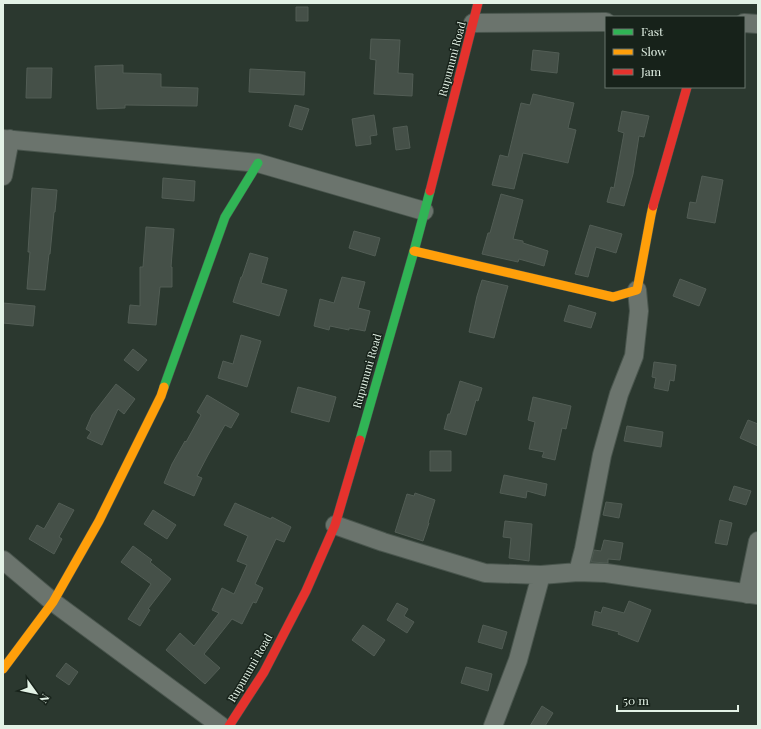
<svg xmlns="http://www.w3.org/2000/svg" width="761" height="729" viewBox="0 0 761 729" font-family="'Playfair Display',serif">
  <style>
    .building { fill: #455048; stroke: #525d55 }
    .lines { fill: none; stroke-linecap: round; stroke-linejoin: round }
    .street-casing { stroke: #49554d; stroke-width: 20 }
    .fast-casing { stroke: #49554d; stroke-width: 10 }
    .slow-casing { stroke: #49554d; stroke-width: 10 }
    .jam-casing { stroke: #49554d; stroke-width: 10 }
    .street { stroke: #6b746d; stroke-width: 18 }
    .fast { stroke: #30b455; stroke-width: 9 }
    .slow { stroke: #ff9f0a; stroke-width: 9 }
    .jam { stroke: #e5322d; stroke-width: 9 }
    .labels { text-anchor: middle; stroke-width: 3; stroke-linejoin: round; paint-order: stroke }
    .street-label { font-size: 11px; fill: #e3f2e6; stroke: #17221a }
  </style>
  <rect width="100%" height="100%" fill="#2b382f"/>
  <path class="building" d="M296,7H308V21H296Z
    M371,39L400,40L398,73L413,74L412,96L374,94L376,60L370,59Z
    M533,50L559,53L557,73L531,70Z
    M123,65V73L161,74V87L198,88L197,106L125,105V108L97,109L95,66Z
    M27,68H52L51,98H26Z
    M250,69L305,72L304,95L249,92Z
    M533,94L574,103L568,128L576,130L568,163L523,153L514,189L492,185L500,155L508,157L521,103L530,105Z
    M295,105L309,109L302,130L289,126Z
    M622,111L649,116L644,137L639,136L633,174L624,206L607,202L611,187L614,188L624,133L618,131Z
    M374,115L377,135L370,136L371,144L356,146L352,119Z
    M407,126L410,148L396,150L393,128Z
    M702,176L723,180L715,223L687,218L690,202L696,203Z
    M163,178L195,181L194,201L162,198Z
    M32,188L57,190L55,212H54L50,254H49L45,290L27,289L30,252H28Z
    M501,194L523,200L513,239L523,241V243L548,251L544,266L519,259L518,262L482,254L488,233H490Z
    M590,225L622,234L616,253L596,247L588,277L575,274Z
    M146,227L174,229L171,267H172V287H160L156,325L128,323L130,305L140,306V267H143Z
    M354,231L380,238L375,256L349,248Z
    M250,253L268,258L261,283L287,290L279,316L233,302L241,277H242Z
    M342,277L365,282L358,308L370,311L365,331L349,328V330L330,326L329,330L314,326L320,299L334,303Z
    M680,279L706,289L699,306L673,296Z
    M482,280L508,286L504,300L494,338L469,332L477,296Z
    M3,303L35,306L33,326L3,323Z
    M569,305L596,313L591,328L564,321Z
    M241,335L261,341L247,387L218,378L223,361L233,364Z
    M133,349L147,360L138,371L124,360Z
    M654,362L676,365L674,381L670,380L668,391L654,388L656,378L652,377Z
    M460,381L482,388L478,401L476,400L466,435L444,429L448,414H450Z
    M116,384L135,399L124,414L118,409L102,445L87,438L91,432L86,429L92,415Z
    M298,387L336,397L329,422L291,412Z
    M207,395L239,414L231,428L225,425L208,455L197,476L202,478L194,496L164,483L172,464L185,441L186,442L201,415L197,412Z
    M533,397L571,406L566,429L562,428L555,460L542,457L544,452L529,449L535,422L528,420Z
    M748,420L758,424V446L740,438Z
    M627,426L663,432L661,447L624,441Z
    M430,451H451V471H430Z
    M504,475L547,484L545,496L527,491L526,498L500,493Z
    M734,486L751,491L746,505L729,500Z
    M415,493L435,500L428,523H429L423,541L395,532L407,494L414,496Z
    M606,502L622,504L619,518L603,515Z
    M59,503L74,510L59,537L62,539L54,554L29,539L37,525L44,529Z
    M235,503L271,519L272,517L291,527L284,542L276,539L255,584L263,588L256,603L253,602L242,624L232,619L204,654L220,668L205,684L166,650L180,633L194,646L219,613L212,610L222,588L234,594L247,565L237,561L248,536L224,525Z
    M153,510L176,525L167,539L144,524Z
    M720,520L732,523L727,545L715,543Z
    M505,521L532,524L529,561L509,558L511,538L503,537Z
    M604,540L623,543L620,560L608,559V563L591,562L594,550L601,551Z
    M133,546L152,560L150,562L171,579L148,609L150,610L140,626L128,619L151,584L121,562Z
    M629,601L651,610L638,642L618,634L619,632L592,625L595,611L601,613L603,607L624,613Z
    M397,603L408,609L404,616L414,622L407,633L387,620Z
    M363,625L385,640L374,656L352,640Z
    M483,625L507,632L502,649L478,642Z
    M66,663L78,672L69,685L56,676Z
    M466,667L492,674L488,691L461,683Z
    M542,706L553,713L545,726H530Z"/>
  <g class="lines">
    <g class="street-casing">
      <path id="street" d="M473,23L606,22
        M744,23L758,24
        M3,139L258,163L424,211
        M3,176L10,139
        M335,525L383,542L485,573L541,575L578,572L606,573L758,595
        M3,560L53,602L221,726
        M578,572L584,549L602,455L619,394L634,356L639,311L637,290
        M747,594L758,541
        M493,726L518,660L541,575"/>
    </g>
    <g class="fast-casing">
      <path id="fast" d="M164,387L225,217L258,163
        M360,440L414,251L430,191"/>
    </g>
    <g class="slow-casing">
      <path id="slow" d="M414,251L613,297L637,290L651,215L653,206
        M3,669L53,602L99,521L161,396L164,387"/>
    </g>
    <g class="jam-casing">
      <path id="jam" d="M430,191L478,3
        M653,206L687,87
        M229,726L264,672L306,591L335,525L360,440"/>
    </g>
    <use href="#street" class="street"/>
    <use href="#fast" class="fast"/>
    <use href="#slow" class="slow"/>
    <use href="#jam" class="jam"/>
  </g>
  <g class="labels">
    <g class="street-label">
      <text transform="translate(452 59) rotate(-75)" y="4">Rupununi Road</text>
      <text transform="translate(367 371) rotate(-74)" y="4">Rupununi Road</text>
      <text transform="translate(250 668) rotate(-60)" y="4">Rupununi Road</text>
    </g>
  </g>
  <rect width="761" height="729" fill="none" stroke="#e3f2e6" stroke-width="8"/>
  <rect x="605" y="16" width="140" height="72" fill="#17221a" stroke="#69756c"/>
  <rect x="613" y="29" width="20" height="6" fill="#30b455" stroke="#69756c"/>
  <text x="641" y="36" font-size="12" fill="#e3f2e6">Fast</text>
  <rect x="613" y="49" width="20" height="6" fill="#ff9f0a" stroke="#69756c"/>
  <text x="641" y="56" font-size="12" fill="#e3f2e6">Slow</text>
  <rect x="613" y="69" width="20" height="6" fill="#e5322d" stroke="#69756c"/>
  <text x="641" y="76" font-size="12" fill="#e3f2e6">Jam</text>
  <g transform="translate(36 693) rotate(123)" stroke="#17221a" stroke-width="3" paint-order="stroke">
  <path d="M0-3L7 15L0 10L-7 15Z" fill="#e3f2e6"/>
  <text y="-6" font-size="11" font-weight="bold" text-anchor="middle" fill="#e3f2e6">N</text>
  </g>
  <path d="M617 705v6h121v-6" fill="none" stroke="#e3f2e6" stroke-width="2"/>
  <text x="623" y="705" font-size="12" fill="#e3f2e6" stroke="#17221a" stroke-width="3" paint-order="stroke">50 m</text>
</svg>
